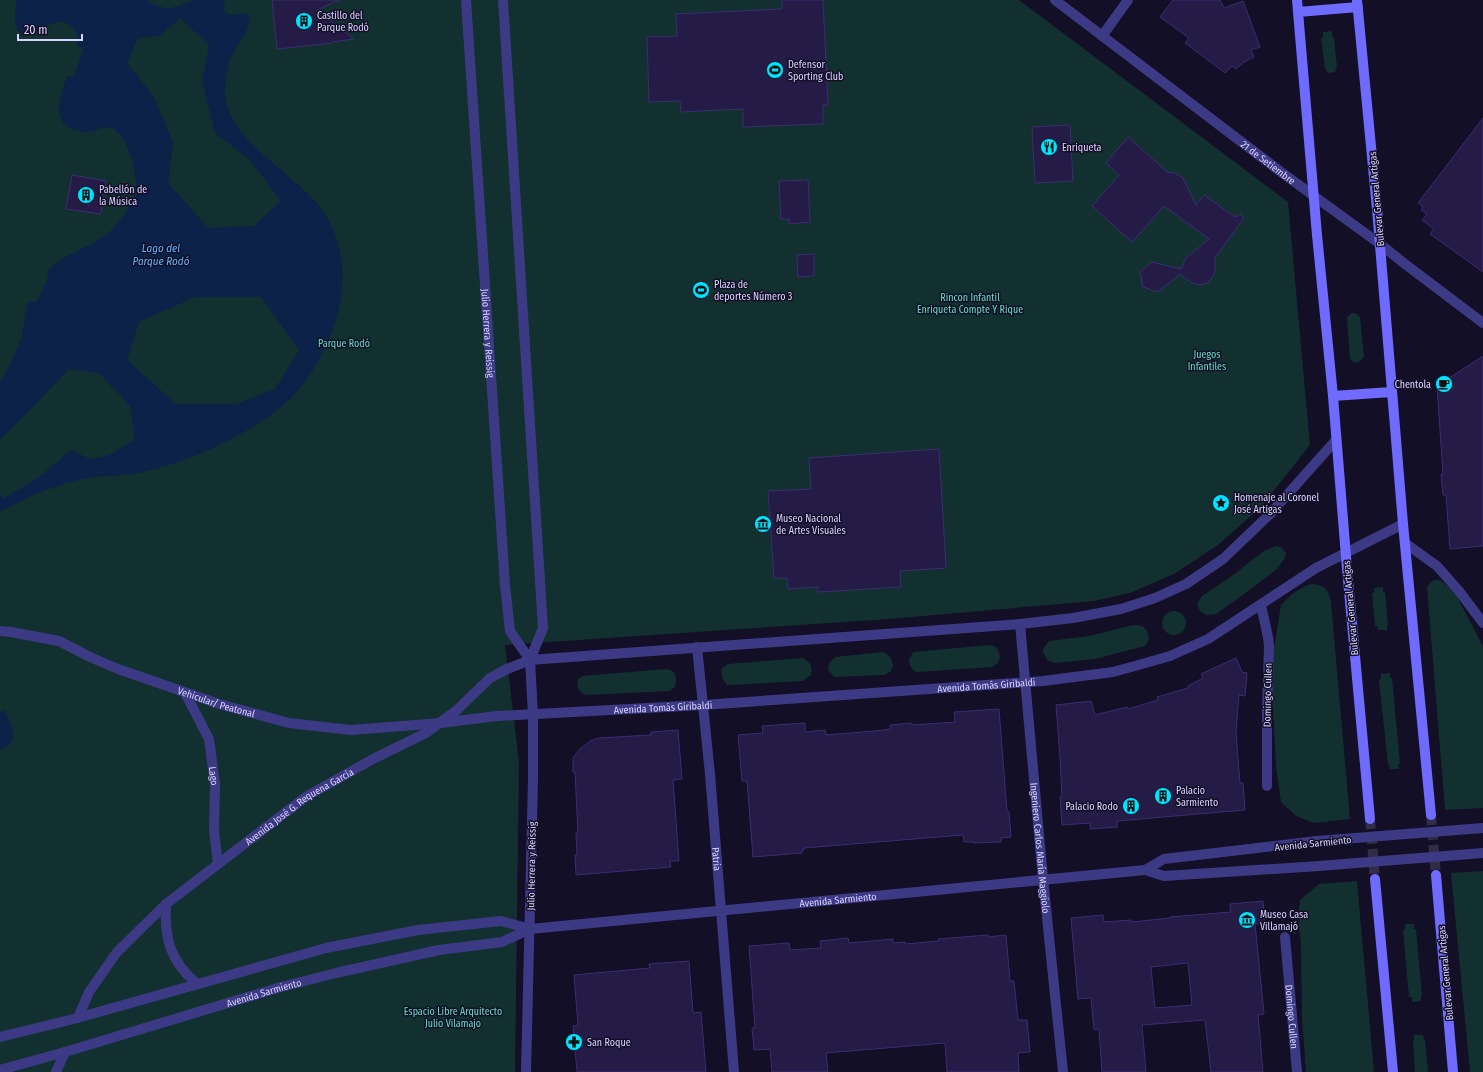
<svg xmlns="http://www.w3.org/2000/svg" width="1483" height="1072" viewBox="0 0 1483 1072" font-family="'Fira Sans Condensed',sans-serif">
  <style>
    .green { fill: #12302f }
    .water { fill: #0c2248; fill-rule: evenodd }
    .building { fill: #241b47; stroke: #3b2d73; fill-rule: evenodd }
    .lines { fill: none; stroke-linecap: round; stroke-linejoin: round }
    .secondary-tunnel { stroke: #312d47; stroke-width: 10; stroke-dasharray: 10 5; stroke-linecap: butt }
    .minor { stroke: #3d3a85; stroke-width: 10 }
    .tertiary { stroke: #3d3a85; stroke-width: 10 }
    .secondary { stroke: #6f6bff; stroke-width: 10 }
    .tertiary-bridge { stroke: #3d3a85; stroke-width: 10 }
    .labels { text-anchor: middle; stroke-width: 3; stroke-linejoin: round; paint-order: stroke }
    .poi-label { font-size: 10px; fill: #d9d4ff; stroke: #130f26; text-anchor: start }
    .street-label { font-size: 10px; fill: #d9d4ff; stroke: #130f26 }
    .park-label { font-size: 10px; fill: #5fe0c0; stroke: #130f26 }
    .water-label { font-size: 11px; font-style: italic; fill: #62b6ff; stroke: #130f26 }
  </style>
  <rect width="100%" height="100%" fill="#130f26"/>
  <path class="green" d="M0,0H1019L1288,202L1310,445L1261,507L1218,545L1174,574L1130,593L1094,601L889,619L505,645L519,762L515,1072H0Z
    M1332,31V37H1334L1337,68H1335L1336,72L1327,73L1326,69H1325L1321,38H1323V32Z
    M1352,313H1355L1360,317L1364,357L1359,362L1355,363L1350,359L1347,318L1348,316Z
    M1276,546L1281,547L1286,553L1285,558L1277,569L1243,595L1216,614L1206,615L1200,611L1197,604L1202,596L1233,575L1264,551Z
    M1434,580H1439L1444,583L1455,593L1483,646V808L1445,810L1427,587L1431,582Z
    M1314,584C1326,586 1329,591 1331,602L1350,819L1314,823L1296,816L1281,802L1276,766L1272,688L1273,654L1281,605L1292,594L1307,585Z
    M1383,587V593L1385,592L1388,625H1387V630H1378L1377,626H1375L1372,593H1374V588Z
    M1162 623a12 12 0 1 1 24 0a12 12 0 1 1-24 0Z
    M1134,625C1145,624 1148,630 1149,640L1145,646L1095,659L1054,663L1047,660L1043,652V649L1049,641L1089,636Z
    M989,645L995,646L998,650L1000,657L998,663L992,667L917,672L914,671C908,664 907,659 914,652Z
    M883,652C890,655 892,659 893,666L890,672L884,675L834,677L828,670L829,663L835,657Z
    M802,658C810,661 813,667 811,675L803,681L731,685H727L722,678L721,669L728,664Z
    M666,669C677,670 677,678 675,687L670,691L588,695C579,694 576,687 578,679L582,676Z
    M1390,673V678H1392L1400,764H1398L1399,769H1390L1389,765H1388L1379,680L1381,679V674Z
    M1483,871V1072H1470L1451,873Z
    M1357,881L1374,1072H1306L1302,1019L1301,945L1298,916L1300,900L1319,884Z
    M1405,924H1414V929H1416L1422,996H1421V1001L1412,1002V997H1409L1403,930H1405Z
    M1414,1035H1423L1424,1040H1425L1428,1072H1415L1413,1041H1414Z"/>
  <path class="water" d="M16,0H148L150,3L168,9L196,0H225L224,11C231,18 240,13 248,13L250,16C249,22 247,29 245,34C242,41 236,47 233,54C228,63 226,77 225,87C221,141 301,174 326,216C346,249 347,290 334,326C325,350 312,376 294,395C286,404 277,410 268,417C230,443 187,462 143,472C122,477 99,474 78,480C65,484 51,488 38,493C25,498 13,506 0,511V495L4,498L38,478L71,450L90,459L110,455L135,439L130,406L99,373L69,369L17,423L0,439V382L6,373L22,337L26,307L30,301L36,303L49,276L46,273C58,259 73,253 89,245C109,236 126,218 133,197C135,193 136,186 136,182C136,169 126,133 112,128C104,125 96,131 88,132C83,133 78,130 73,129C49,120 62,94 67,76L74,77L83,48L77,45C78,38 78,31 71,26C67,22 62,21 57,22C46,24 22,46 16,25C14,18 16,7 16,0ZM180,18L209,45L202,81L215,133L249,159L281,201L254,226L208,228L168,183L173,143L154,97L127,63L138,38L160,36ZM195,297H261L299,350L275,389L236,404H176L127,360L139,322Z
    M4,710C11,723 22,744 0,749V712Z"/>
  <path class="building" d="M272,0H339L317,10L354,39L332,42V43L277,49Z
    M782,0H823L828,105H823V124L743,127V109L681,112L680,101L649,102L647,37L677,36L676,14L782,9Z
    M1173,0H1220L1224,8L1243,1L1260,47L1251,50L1254,57L1244,62L1236,69L1232,66L1225,73L1185,43L1189,38L1160,17Z
    M1483,118V272L1430,234L1434,229L1422,220L1427,214L1421,210L1423,207L1418,203Z
    M1070,125L1073,181L1035,183L1032,127Z
    M1128,137L1167,172L1175,173L1183,178L1196,205L1204,195L1235,217L1240,214L1244,218L1215,258V271L1212,278L1207,283L1199,285L1192,283L1180,274L1158,292L1143,287L1140,272L1152,262L1181,269L1186,258L1209,239L1164,206L1132,242L1092,206L1119,175L1106,163Z
    M72,175L106,181L101,214L66,209Z
    M808,180L810,222L789,224V219H781L779,181Z
    M814,254V276L798,277L797,255Z
    M1483,356V546L1450,549L1446,495H1443L1441,474H1443L1437,386Z
    M939,449L946,568L900,571L901,587L818,592V587L788,589L787,578H774L768,491L811,489L809,458Z
    M1236,658L1242,672L1247,673L1245,696L1239,695L1236,732L1240,783H1243L1245,810L1117,821V827L1090,829V823L1062,825L1060,797H1062L1060,758L1056,705L1091,701L1095,715L1127,707L1128,709L1158,700L1157,697L1188,688V686L1203,678L1201,674Z
    M999,709L1007,811L1009,812L1011,837L1001,838V842L974,843V842H964L963,835L804,848V850H802V853L753,857L747,781H742L738,735L763,733L762,726L805,723V732L825,730L826,735L875,731L891,729L890,725L912,723V725L955,722L954,712Z
    M678,730L682,779L673,780L679,861H670L671,867L576,875L575,855H577L576,833H578L575,772H573V758L579,750L590,741L599,738L651,735V732Z
    M1263,901L1265,923L1255,924L1264,1014L1258,1015L1263,1072H1211L1205,1020L1142,1025L1146,1072H1102L1099,1029L1094,1030L1091,998L1078,999L1071,918L1103,915L1104,922L1131,920L1132,922L1170,918V917L1231,912L1230,904ZM1188,963L1192,1005L1155,1008L1151,967Z
    M988,935V937L1006,935L1010,981H1014L1018,1020H1027L1030,1052L1018,1053L1019,1072H947L945,1043L826,1053L828,1072H772L770,1049L754,1050L752,1028H755L749,946L789,943L790,950L821,948L820,941L848,938L849,943L893,939V943L905,942V944L939,941L938,939Z
    M689,961L693,1013L701,1012L706,1072H577L573,1026L578,1025L574,975L650,968L649,964Z"/>
  <g class="lines">
    <path class="secondary-tunnel" d="M1431,815L1436,875
      M1370,819L1375,879"/>
    <g class="minor">
      <path id="s1" d="M466,0L505,585L510,631L530,660"/>
      <path d="M503,0L543,628L530,660L533,715V779L526,1072"/>
      <path d="M1102,36L1128,0"/>
      <path d="M1405,543L1437,566L1459,591L1483,623"/>
      <path d="M1261,605L1268,637L1269,646L1267,712V786"/>
      <path id="s2" d="M1020,624L1043,879L1063,1072"/>
      <path id="s3" d="M0,631L11,632L59,641L90,657L118,669L219,704L289,723L351,730L441,723L497,716L703,705L1043,681L1113,672L1135,666L1170,656L1208,639L1316,568L1403,524"/>
      <path id="s4" d="M697,647L710,774L734,1072"/>
      <path id="s5" d="M185,693L209,739L215,784L214,831L218,864"/>
      <path d="M166,904C164,938 170,961 197,984"/>
      <path id="s6" d="M1285,937L1297,1072"/>
      <path id="s7" d="M78,1018L89,992L117,952L166,904L307,796L375,758L426,733L457,710L490,678L507,669L530,660L1020,624L1073,618L1121,609L1155,598L1186,584L1223,559L1270,514L1336,440"/>
      <path d="M56,1072L65,1052"/>
    </g>
    <g class="tertiary">
      <path id="s8" d="M1055,0L1281,172L1380,244L1405,264L1483,323"/>
      <path d="M1145,870L1164,876L1319,866"/>
      <path d="M0,1037L70,1020L326,948L418,930L501,921L530,929"/>
      <path id="s9" d="M0,1070L65,1052L281,987L336,973L439,950L502,942L530,929L1145,870L1164,859L1317,841"/>
    </g>
    <path class="secondary" d="M1297,0L1317,235L1333,396L1347,569L1370,819
      M1357,0L1377,209L1403,524L1431,815
      M1298,12L1358,7
      M1333,396L1391,392
      M1436,875L1453,1072
      M1375,879L1393,1072"/>
    <path class="tertiary-bridge" d="M1317,841L1483,828
      M1319,866L1483,853"/>
  </g>
  <defs>
    <g id="building-disc" transform="scale(0.9)"><circle r="9.5" fill="#00e5ff" stroke="#130f26"/><path d="M-4-6H4V6H1V3H-1V6H-4ZM-2.5-4.3h1.7v1.8h-1.7ZM.8-4.3h1.7v1.8H.8ZM-2.5-1h1.7V.8h-1.7ZM.8-1h1.7V.8H.8Z" fill="#111"/></g>
    <g id="stadium-disc" transform="scale(0.9)"><circle r="9.5" fill="#00e5ff" stroke="#130f26"/><path d="M0-5a6.5 5 0 1 0 0 10a6.5 5 0 1 0 0-10ZM-3.5-1.8h7v3.6h-7Z" fill="#111"/></g>
    <g id="restaurant-disc" transform="scale(0.9)"><circle r="9.5" fill="#00e5ff" stroke="#130f26"/><path d="M-5-6h1v4h1v-4h1v4h1v-4h1v5L-1.5 .5V6h-2V.5L-5-1ZM5-6V6H3V1.5H1.5Q1.5-4 5-6Z" fill="#111"/></g>
    <g id="cafe-disc" transform="scale(0.9)"><circle r="9.5" fill="#00e5ff" stroke="#130f26"/><path d="M-5.5-4.5H6V0H3Q3 3.5 0 3.5H-2.5Q-5.5 3.5-5.5 0ZM3-3.2v2h1.7v-2ZM-6 4.5H4V6H-6Z" fill="#111"/></g>
    <g id="sight-disc" transform="scale(0.9)"><circle r="9.5" fill="#00e5ff" stroke="#130f26"/><path d="M0-6L1.8-2.2L6-1.7L2.9 1.2L3.7 5.4L0 3.3L-3.7 5.4L-2.9 1.2L-6-1.7L-1.8-2.2Z" fill="#111"/></g>
    <g id="museum-disc" transform="scale(0.9)"><circle r="9.5" fill="#00e5ff" stroke="#130f26"/><path d="M0-6L6-3V-2H-6V-3ZM-5-1h2V3h-2ZM-1-1h2V3h-2ZM3-1h2V3H3ZM-6 4H6V6H-6Z" fill="#111"/></g>
    <g id="pharmacy-disc" transform="scale(0.9)"><circle r="9.5" fill="#00e5ff" stroke="#130f26"/><path d="M-2-6h4v4h4v4h-4v4h-4v-4h-4v-4h4Z" fill="#111"/></g>
  </defs>
  <g fill-rule="evenodd">
    <use href="#building-disc" x="304" y="21"/>
    <use href="#stadium-disc" x="775" y="70"/>
    <use href="#restaurant-disc" x="1049" y="147"/>
    <use href="#building-disc" x="86" y="195"/>
    <use href="#stadium-disc" x="701" y="290"/>
    <use href="#cafe-disc" x="1444" y="384"/>
    <use href="#sight-disc" x="1221" y="503"/>
    <use href="#museum-disc" x="763" y="524"/>
    <use href="#building-disc" x="1163" y="796"/>
    <use href="#building-disc" x="1131" y="806"/>
    <use href="#museum-disc" x="1247" y="920"/>
    <use href="#pharmacy-disc" x="574" y="1042"/>
  </g>
  <g class="labels">
    <g class="poi-label">
      <text x="317" y="19">Castillo del<tspan x="317" dy="12">Parque Rodó</tspan></text>
      <text x="788" y="68">Defensor<tspan x="788" dy="12">Sporting Club</tspan></text>
      <text x="1062" y="151">Enriqueta</text>
      <text x="99" y="193">Pabellón de<tspan x="99" dy="12">la Música</tspan></text>
      <text x="714" y="288">Plaza de<tspan x="714" dy="12">deportes Número 3</tspan></text>
      <text x="1431" y="388" text-anchor="end">Chentola</text>
      <text x="1234" y="501">Homenaje al Coronel<tspan x="1234" dy="12">José Artigas</tspan></text>
      <text x="776" y="522">Museo Nacional<tspan x="776" dy="12">de Artes Visuales</tspan></text>
      <text x="1176" y="794">Palacio<tspan x="1176" dy="12">Sarmiento</tspan></text>
      <text x="1118" y="810" text-anchor="end">Palacio Rodo</text>
      <text x="1260" y="918">Museo Casa<tspan x="1260" dy="12">Villamajó</tspan></text>
      <text x="587" y="1046">San Roque</text>
    </g>
    <g class="street-label">
      <text dy="4" stroke="none"><textPath href="#s8" startOffset="268">21 de Setiembre</textPath></text>
      <text transform="translate(1376 199) rotate(-95)" y="4">Bulevar General Artigas</text>
      <text dy="4" stroke="none"><textPath href="#s1" startOffset="334">Julio Herrera y Reissig</textPath></text>
      <text transform="translate(1350 608) rotate(-95)" y="4">Bulevar General Artigas</text>
      <text dy="4" stroke="none"><textPath href="#s3" startOffset="1004">Avenida Tomás Giribaldi</textPath></text>
      <text transform="translate(1267 695) rotate(-89)" y="4">Domingo Cullen</text>
      <text dy="4" stroke="none"><textPath href="#s3" startOffset="229">Vehicular/ Peatonal</textPath></text>
      <text dy="4" stroke="none"><textPath href="#s3" startOffset="680">Avenida Tomás Giribaldi</textPath></text>
      <text dy="4" stroke="none"><textPath href="#s5" startOffset="89">Lago</textPath></text>
      <text dy="4" stroke="none"><textPath href="#s7" startOffset="311">Avenida José G. Requena García</textPath></text>
      <text transform="translate(1313 843) rotate(-6)" y="4">Avenida Sarmiento</text>
      <text dy="4" stroke="none"><textPath href="#s2" startOffset="225">Ingeniero Carlos María Maggiolo</textPath></text>
      <text dy="4" stroke="none"><textPath href="#s4" startOffset="213">Patria</textPath></text>
      <text transform="translate(531 866) rotate(-89)" y="4">Julio Herrera y Reissig</text>
      <text dy="4" stroke="none"><textPath href="#s9" startOffset="859">Avenida Sarmiento</textPath></text>
      <text transform="translate(1445 973) rotate(-95)" y="4">Bulevar General Artigas</text>
      <text dy="4" stroke="none"><textPath href="#s9" startOffset="275">Avenida Sarmiento</textPath></text>
      <text dy="4" stroke="none"><textPath href="#s6" startOffset="80">Domingo Cullen</textPath></text>
    </g>
    <g class="park-label">
      <text x="970" y="301">Rincon Infantil<tspan x="970" dy="12">Enriqueta Compte Y Rique</tspan></text>
      <text x="344" y="347">Parque Rodó</text>
      <text x="1207" y="358">Juegos<tspan x="1207" dy="12">Infantiles</tspan></text>
      <text x="453" y="1015">Espacio Libre Arquitecto<tspan x="453" dy="12">Julio Vilamajo</tspan></text>
    </g>
    <g class="water-label">
      <text x="161" y="252">Lago del<tspan x="161" dy="13">Parque Rodó</tspan></text>
    </g>
  </g>
  <path d="M18 34v6h64v-6" fill="none" stroke="#d9d4ff" stroke-width="2"/>
  <text x="24" y="34" font-size="12" fill="#d9d4ff" stroke="#130f26" stroke-width="3" paint-order="stroke">20 m</text>
</svg>
